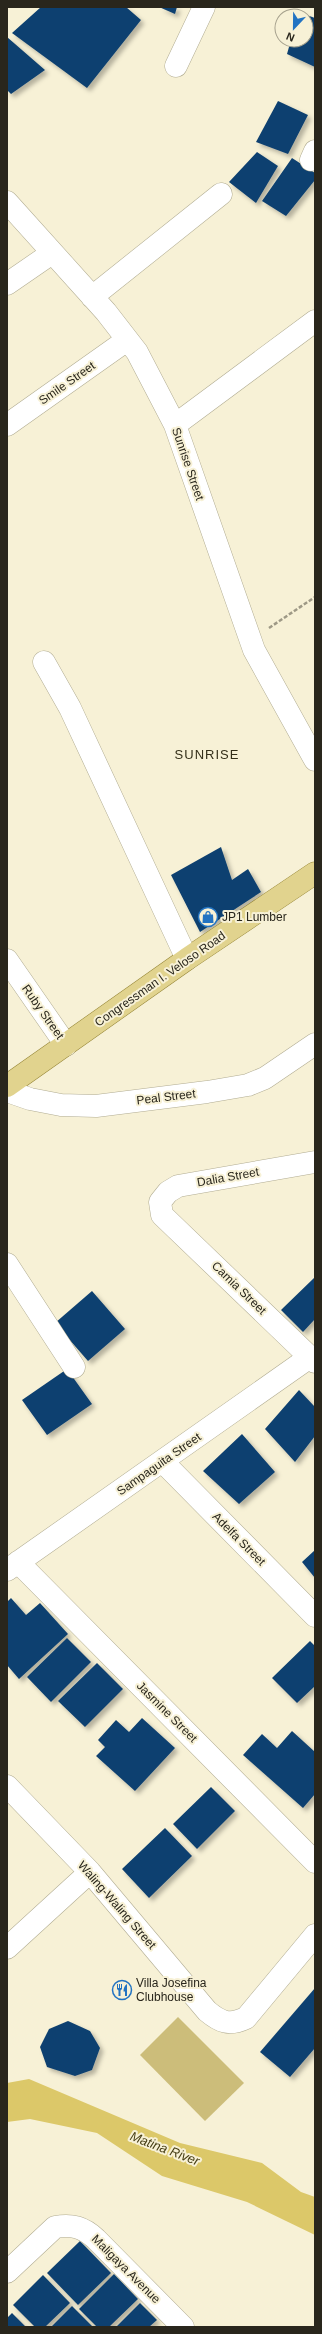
<svg xmlns="http://www.w3.org/2000/svg" width="322" height="2334" viewBox="0 0 322 2334" font-family="Arial,sans-serif">
  <style>
    .green { fill: #ccbd7a }
    .water { fill: #dcc869 }
    .building { fill: #10406f; filter: url(#shadow) }
    .lines { fill: none; stroke-linecap: round; stroke-linejoin: round }
    .minor-casing { stroke: #b1ac92; stroke-width: 23 }
    .major-casing { stroke: #948435; stroke-width: 23 }
    .path { stroke: #9e9986; stroke-width: 2.5; stroke-dasharray: 4 2; stroke-linecap: butt }
    .minor { stroke: #fff; stroke-width: 22 }
    .major { stroke: #e1d38e; stroke-width: 22 }
    .labels { text-anchor: middle; stroke-width: 4; stroke-linejoin: round; paint-order: stroke }
    .street-label { font-size: 12px; fill: #29261c; stroke: #f7f1d6 }
    .poi-label { font-size: 12px; fill: #29261c; stroke: #f7f1d6; text-anchor: start }
    .neighbourhood-label { font-size: 13px; letter-spacing: 1px; fill: #342f19; stroke: #f7f1d6 }
    .water-label { font-size: 13px; font-style: italic; fill: #463e15; stroke: #f7f1d6 }
  </style>
  <defs>
    <filter id="shadow"><feDropShadow dx="3.5" dy="3.5" stdDeviation="2" flood-color="#0004"/></filter>
  </defs>
  <rect width="100%" height="100%" fill="#f7f1d6"/>
  <path class="green" d="M178,2017L244,2083L205,2121L140,2055Z"/>
  <path class="water" d="M29,2079L180,2143L262,2163L301,2192L315,2197V2235L247,2202L162,2176L97,2133L30,2119L7,2122V2083Z"/>
  <path class="building" d="M41,7H126L141,20L87,88L12,33Z
    M159,7H177L175,14Z
    M298,12L315,18V67L287,54L291,40H306V16H297Z
    M7,37L45,70L11,94L7,90Z
    M278,101L308,115L288,154L256,142Z
    M257,152L278,166L256,203L229,182Z
    M292,158L315,173V180L286,216L262,201Z
    M221,847L232,880L248,869L261,892L200,932L171,875Z
    M315,1277V1319L303,1332L281,1310Z
    M92,1291L125,1329L88,1361L55,1323Z
    M67,1369L92,1404L47,1435L22,1400Z
    M299,1390L315,1407V1436L295,1462L265,1429Z
    M242,1434L275,1472L239,1504L203,1471Z
    M315,1550V1578L302,1562Z
    M11,1598L26,1615L40,1603L68,1634L19,1679L7,1665V1602Z
    M67,1638L91,1662L51,1702L27,1677Z
    M310,1641L315,1646V1686L297,1703L272,1678Z
    M97,1663L123,1689L85,1727L58,1701Z
    M142,1718L175,1748L135,1791L96,1756L105,1747L98,1740L116,1720L129,1732Z
    M292,1731L315,1752V1794L303,1808L243,1755L262,1734L277,1748Z
    M211,1787L235,1811L197,1849L173,1824Z
    M165,1828L192,1856L149,1898L122,1869Z
    M315,1988V2048L290,2077L260,2052Z
    M68,2021L90,2031L100,2048L92,2070L75,2076L47,2067L40,2047L49,2029Z
    M80,2241L111,2273L78,2305L47,2273Z
    M114,2274L138,2299L109,2327H97L79,2309Z
    M43,2275L70,2303L45,2327H35L13,2305Z
    M140,2303L157,2320L149,2327H116Z
    M72,2306L93,2327H51Z
    M12,2313L26,2327H7V2318Z"/>
  <g class="lines">
    <g class="minor-casing">
      <path id="minor" d="M176,66L204,7
        M311,160L315,151
        M7,202L106,312L137,352L175,425L254,650L315,760
        M7,284L52,253
        M92,297L221,194
        M7,425L127,340
        M175,425L315,321
        M44,662L70,708L187,959
        M7,960L66,1045
        M7,1091L30,1099L61,1105L96,1106L207,1092L248,1085L265,1078L315,1044
        M315,1162L178,1186L168,1192L160,1202L162,1215L315,1362
        M7,1264L74,1367
        M163,1462L315,1616
        M18,1562L315,1862
        M7,1570L310,1357
        M7,1786L90,1872L207,2011C220,2022 229,2026 246,2018L315,1935
        M7,1948L90,1872
        M7,2272L55,2227C72,2224 83,2227 96,2239L183,2327"/>
    </g>
    <g class="major-casing">
      <path id="major" d="M7,1086L187,959L315,873"/>
    </g>
    <path class="path" d="M269,628L315,597"/>
    <use href="#minor" class="minor"/>
    <use href="#major" class="major"/>
  </g>
  <defs>
    <g id="shop-ring" transform="scale(1)"><circle r="9.5" fill="#f7f1d6" stroke="#2273c2" stroke-width="1.5"/><path d="M-5-2.5h2.3a2.7 3.5 0 0 1 5.4 0H5L5.5 6h-11ZM-1.5-2.5h3a1.5 2.3 0 0 0-3 0Z" fill="#2273c2"/></g>
    <g id="restaurant-ring" transform="scale(1)"><circle r="9.5" fill="#f7f1d6" stroke="#2273c2" stroke-width="1.5"/><path d="M-5-6h1v4h1v-4h1v4h1v-4h1v5L-1.5 .5V6h-2V.5L-5-1ZM5-6V6H3V1.5H1.5Q1.5-4 5-6Z" fill="#2273c2"/></g>
  </defs>
  <g fill-rule="evenodd">
    <use href="#shop-ring" x="208" y="917"/>
    <use href="#restaurant-ring" x="122" y="1990"/>
  </g>
  <g class="labels">
    <g class="street-label">
      <text transform="translate(67 383) rotate(-35)" y="4">Smile Street</text>
      <text transform="translate(188 464) rotate(71)" y="4">Sunrise Street</text>
      <text transform="translate(160 979) rotate(-35)" y="4">Congressman I. Veloso Road</text>
      <text transform="translate(43 1012) rotate(55)" y="4">Ruby Street</text>
      <text transform="translate(166 1097) rotate(-7)" y="4">Peal Street</text>
      <text transform="translate(228 1177) rotate(-10)" y="4">Dalia Street</text>
      <text transform="translate(239 1288) rotate(44)" y="4">Camia Street</text>
      <text transform="translate(159 1464) rotate(-35)" y="4">Sampaguita Street</text>
      <text transform="translate(239 1539) rotate(45)" y="4">Adelfa Street</text>
      <text transform="translate(167 1712) rotate(45)" y="4">Jasmine Street</text>
      <text transform="translate(117 1905) rotate(49)" y="4">Waling-Waling Street</text>
      <text transform="translate(126 2269) rotate(45)" y="4">Maligaya Avenue</text>
    </g>
    <g class="poi-label">
      <text x="222" y="921">JP1 Lumber</text>
      <text x="136" y="1987">Villa Josefina<tspan x="136" dy="14">Clubhouse</tspan></text>
    </g>
    <g class="neighbourhood-label">
      <text x="207" y="759">SUNRISE</text>
    </g>
    <g class="water-label">
      <text transform="translate(165 2148) rotate(21)" y="5">Matina River</text>
    </g>
  </g>
  <rect width="322" height="2334" fill="none" stroke="#29261c" stroke-width="16"/>
  <g transform="translate(294 28) rotate(202)"><circle r="19" fill="#f7f1d6" stroke="#a5a08c"/>
  <path d="M0-3L7 15L0 10L-7 15Z" fill="#2273c2"/>
  <text y="-6" font-size="11" font-weight="bold" text-anchor="middle" fill="#29261c">N</text>
  </g>
</svg>
